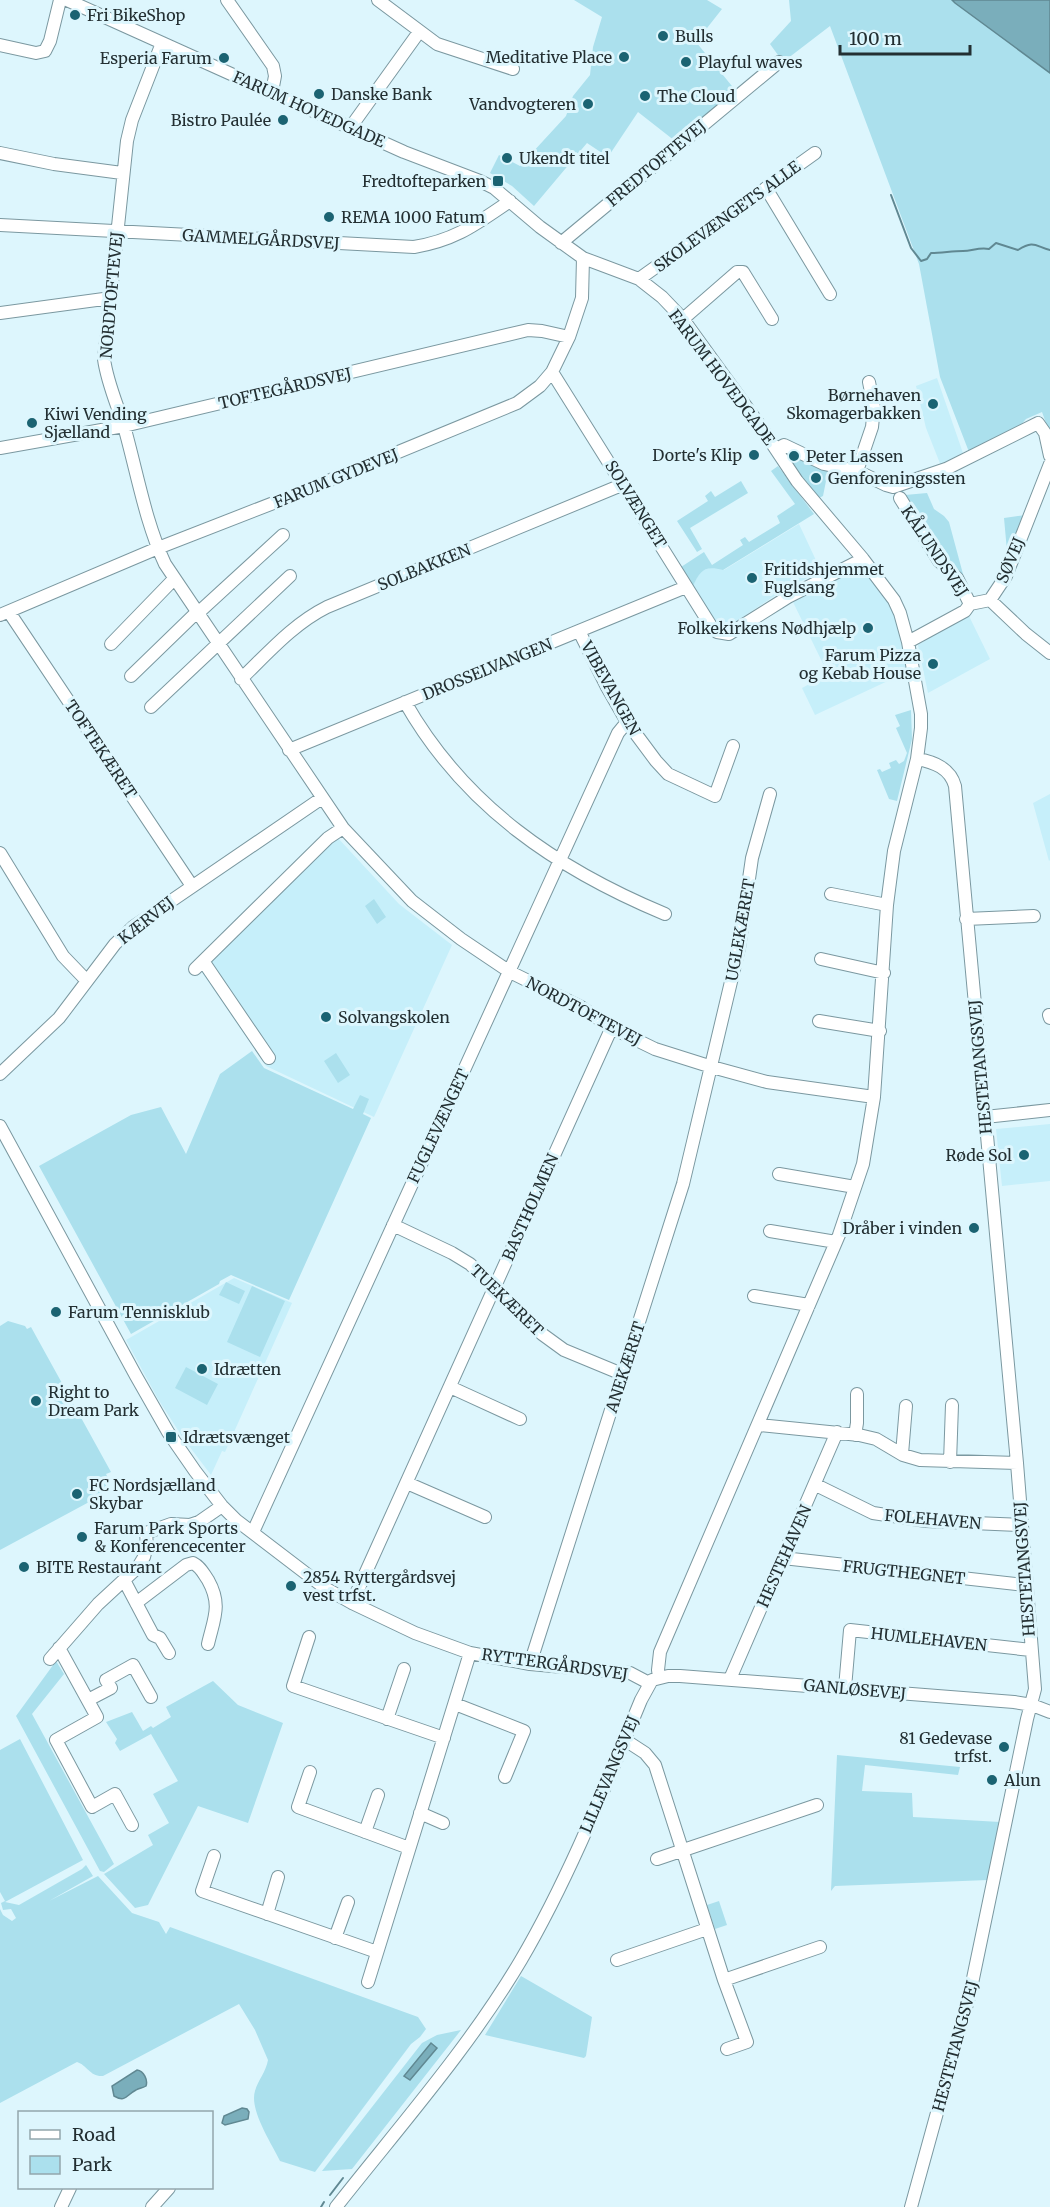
<svg xmlns="http://www.w3.org/2000/svg" width="1050" height="2207" viewBox="0 0 1050 2207" font-family="Merriweather,serif">
  <style>
    .built { fill: #c6effa }
    .green { fill: #abe0ed }
    .water { fill: #7aaebb; stroke: #608892; stroke-width: 1.5 }
    .lines { fill: none; stroke-linecap: round; stroke-linejoin: round }
    .stream { stroke: #608892; stroke-width: 2 }
    .minor-casing { stroke: #7b98a0; stroke-width: 14 }
    .minor { stroke: #fff; stroke-width: 12 }
    .poi-dot { fill: #1b6372; stroke: #ddf6fd; stroke-width: 2 }
    .labels { text-anchor: middle; stroke-width: 6; stroke-linejoin: round; paint-order: stroke }
    .poi-label { font-size: 16px; fill: #232f32; stroke: #ddf6fd; text-anchor: start }
    .street-label { font-size: 16px; fill: #232f32; stroke: #ddf6fd }
  </style>
  <rect width="100%" height="100%" fill="#ddf6fd"/>
  <path class="built" d="M937,378L964,456L941,466L926,428L916,386Z
    M799,524L821,571L782,591L732,624L715,621L693,585L700,571L712,567L724,570Z
    M863,566L885,595L896,618L907,672L815,715L802,688L828,674L793,602Z
    M968,614L990,659L928,693L918,645Z
    M1050,794V860L1049,861L1033,803Z
    M337,837L399,904L452,945L374,1117L266,1066L199,968Z
    M1050,1124V1181L1002,1186L996,1129Z
    M234,1278L292,1303L225,1452L222,1451L211,1475L183,1438L158,1399L126,1340Z"/>
  <path class="green" d="M574,0H707L722,9L696,42L736,91L675,141L638,112L608,157L587,143L534,206L512,186L490,173L499,155L520,166L566,116L573,96L590,75L593,47L602,17Z
    M789,0H952L1050,73V434L1042,412L1026,419L1019,427L969,452L940,377L919,264L830,26L783,62L770,44L791,21Z
    M792,452L828,471L823,496L817,499L790,464L789,455Z
    M778,466L814,514L723,570C705,565 700,570 693,586L681,567L704,552L712,565L743,545L740,540L745,537L749,542L780,523L777,516L795,504L771,471Z
    M741,481L748,493L690,528L702,549L697,552L677,521L708,501L705,496L711,491L715,497Z
    M902,489L905,495L927,493L934,509L944,516L949,522L963,574L960,575L945,563L898,491Z
    M1026,515L1009,551H1007L1004,518Z
    M911,710L912,739L897,801L889,799L877,770L880,769L882,772L891,768L889,763L896,760L899,764L904,761L907,753L896,728L900,726L895,715Z
    M374,899L386,917L377,924L365,906Z
    M252,1051L264,1068L353,1109L360,1095L369,1099L363,1114L371,1118L289,1300L231,1275L220,1281L219,1284L131,1334L39,1166L131,1115L161,1107L186,1154L220,1074Z
    M336,1053L350,1075L338,1083L324,1061Z
    M226,1282L245,1291L239,1304L219,1295Z
    M252,1286L285,1301L260,1357L227,1342Z
    M8,1321L25,1326L27,1329L31,1327L111,1472L106,1474L108,1478L104,1494L0,1550V1326Z
    M186,1367L218,1384L207,1405L175,1388Z
    M56,1661L64,1674L32,1714L114,1864L104,1872L100,1871L16,1716Z
    M213,1681L238,1705L283,1723L248,1823L198,1806L148,1905L135,1908L104,1874L153,1845L148,1835L169,1823L153,1794L178,1781L151,1734L120,1751L115,1743L117,1739L106,1722L132,1712L143,1731L151,1726L153,1728L171,1717L166,1707Z
    M20,1739L83,1860L5,1902L19,1905L82,1869L86,1865L93,1876L49,1901L98,1876L132,1913L159,1922L166,1934L170,1927L418,2017L426,2029L420,2037L411,2044L315,2172L280,2161C272,2144 249,2110 255,2091C258,2080 266,2072 268,2060L255,2030L239,2004L103,2076C90,2077 87,2065 77,2062L0,2103V1909L3,1915L12,1921L16,1918L11,1909L3,1910L1,1903L5,1901L0,1892V1750Z
    M837,1755L960,1767L958,1775L865,1765L862,1791L912,1793L913,1817L1000,1822L988,1880L835,1886L831,1891Z
    M719,1901L727,1925L715,1929L707,1905Z
    M521,1976L592,2017L586,2056L584,2058L485,2035Z
    M461,2030L352,2169L322,2171L422,2043L437,2035Z"/>
  <path class="water" d="M952,0H1050V73L955,3Z
    M431,2043L437,2048L410,2080L404,2076Z
    M137,2070C144,2071 148,2080 146,2086C143,2088 139,2088 136,2090C126,2095 126,2103 114,2096L112,2086Z
    M242,2108L247,2109L249,2112L248,2119L225,2125L222,2123L224,2116Z"/>
  <g class="lines">
    <path class="stream" d="M891,195L911,248L921,261L927,259L931,253C942,253 952,251 963,251C972,251 979,247 989,249L996,243L1018,250C1034,240 1035,246 1050,250
      M330,2195L343,2178
      M321,2207L324,2202"/>
    <g class="minor-casing">
      <path id="minor" d="M67,0L404,152L480,181L494,188L540,227L583,258L639,279L662,297L683,319L761,427L797,481L863,559L894,600L900,613L908,642L921,714V728L917,759L894,851L887,905L874,1097L863,1164L839,1235L660,1652L658,1670L659,1677
        M227,0L273,66L275,76L272,92
        M378,0L437,44L513,69
        M162,43L132,120L127,141L104,359C107,382 117,404 124,426C137,472 145,521 165,564L343,828L412,901L461,939L510,972L581,1007L612,1028L655,1049L712,1067L767,1082L874,1097
        M0,45L36,53L45,51L50,41L60,0
        M350,128L419,32
        M0,153L54,164L122,173
        M766,188L830,294
        M0,225L414,247C456,240 476,224 510,201
        M561,243L779,62
        M639,279L815,153
        M0,313L111,298
        M683,319L737,272H743L772,319
        M552,372L711,626L717,632L729,634L788,597L863,559
        M0,448L124,426L528,330L542,331L569,337
        M776,449L784,445L824,464L857,471L886,485L893,487L946,469L1038,423L1045,433L1050,456
        M857,471L872,427L874,407L869,382
        M900,498L939,561L957,578L970,604
        M990,600L1026,634L1050,653
        M9,612L192,886
        M198,613L283,535
        M0,615L158,548L294,495L517,403L540,386L552,372L569,337L582,298L583,258
        M579,631L607,687L627,722L656,761L668,774L715,796L733,746
        M908,642L965,611L970,604L990,600L1006,576L1050,464
        M111,644L174,579
        M131,676L197,612
        M241,679C268,653 293,624 327,607L624,484
        M405,702C464,806 557,869 665,914
        M151,707L290,576
        M289,750L686,587
        M0,853L63,956L87,981
        M831,894L887,905
        M966,919L1034,916
        M821,959L884,973
        M203,961L269,1058
        M195,969L328,838L343,828
        M1049,1015L1050,1018
        M819,1021L880,1031
        M0,1074L59,1018L115,944L133,927L322,798
        M985,1117L1050,1110
        M0,1126L136,1376L168,1432L195,1471L222,1506L236,1520L325,1588L352,1603L415,1633L470,1653L530,1664L630,1673L649,1683
        M779,1174L855,1187
        M393,1225L452,1253L470,1264L542,1334L564,1350L622,1374
        M770,1231L836,1242
        M754,1296L809,1305
        M450,1387L520,1419
        M759,1425L859,1435L876,1439L903,1455L920,1460L1017,1463
        M855,1435L857,1423V1394
        M902,1454L906,1406
        M950,1462L952,1405
        M407,1483L485,1517
        M816,1485L873,1513L926,1521L1021,1525
        M253,1532L618,733L627,722
        M783,1558L1025,1585
        M124,1580L153,1635L160,1638L169,1653
        M136,1603L186,1565L193,1563C201,1567 203,1573 208,1580C222,1605 214,1618 208,1644
        M352,1603L612,1027
        M309,1637L293,1686L444,1738
        M59,1648L97,1717L56,1740L92,1807L115,1794L132,1825
        M50,1659L98,1604L138,1567L144,1557L147,1546L146,1533L171,1524L190,1525L199,1522L222,1506
        M530,1664L683,1184L739,948L752,858L770,794
        M730,1679L837,1432
        M845,1688L850,1630L1031,1650
        M88,1700L111,1688L106,1680L133,1665L151,1697
        M455,1704L524,1731L505,1777
        M387,1719L404,1669
        M625,1740L645,1753L655,1765L724,1980L747,2042L727,2049
        M310,1772L298,1807L409,1848
        M420,1813L443,1823
        M365,1832L378,1795
        M214,1856L202,1891L377,1952
        M657,1859L817,1805
        M267,1914L278,1877
        M335,1938L348,1902
        M617,1960L707,1929
        M724,1980L820,1947
        M368,1982L470,1653
        M61,2207L70,2188
        M152,2207L169,2188
        M336,2207C399,2127 469,2048 521,1960C569,1878 605,1787 641,1700L652,1680L668,1676H680L1014,1702L1032,1705L1050,1712
        M911,2207L970,1993L1027,1719L1035,1689L1017,1463L955,786C950,768 934,762 917,759"/>
    </g>
    <use href="#minor" class="minor"/>
  </g>
  <g class="poi-dot">
    <circle cx="75" cy="15" r="6"/>
    <circle cx="663" cy="36" r="6"/>
    <circle cx="624" cy="57" r="6"/>
    <circle cx="224" cy="58" r="6"/>
    <circle cx="686" cy="62" r="6"/>
    <circle cx="319" cy="94" r="6"/>
    <circle cx="645" cy="96" r="6"/>
    <circle cx="588" cy="104" r="6"/>
    <circle cx="283" cy="120" r="6"/>
    <circle cx="507" cy="158" r="6"/>
    <rect x="492" y="175" width="12" height="12" rx="3"/>
    <circle cx="329" cy="217" r="6"/>
    <circle cx="933" cy="404" r="6"/>
    <circle cx="32" cy="423" r="6"/>
    <circle cx="754" cy="455" r="6"/>
    <circle cx="794" cy="456" r="6"/>
    <circle cx="816" cy="478" r="6"/>
    <circle cx="752" cy="578" r="6"/>
    <circle cx="868" cy="628" r="6"/>
    <circle cx="933" cy="664" r="6"/>
    <circle cx="326" cy="1017" r="6"/>
    <circle cx="1024" cy="1155" r="6"/>
    <circle cx="974" cy="1228" r="6"/>
    <circle cx="56" cy="1312" r="6"/>
    <circle cx="202" cy="1369" r="6"/>
    <circle cx="36" cy="1401" r="6"/>
    <rect x="165" y="1431" width="12" height="12" rx="3"/>
    <circle cx="77" cy="1494" r="6"/>
    <circle cx="82" cy="1537" r="6"/>
    <circle cx="24" cy="1567" r="6"/>
    <circle cx="291" cy="1586" r="6"/>
    <circle cx="1004" cy="1747" r="6"/>
    <circle cx="992" cy="1780" r="6"/>
  </g>
  <g class="labels">
    <g class="poi-label">
      <text x="87" y="21">Fri BikeShop</text>
      <text x="675" y="42">Bulls</text>
      <text x="612" y="63" text-anchor="end">Meditative Place</text>
      <text x="212" y="64" text-anchor="end">Esperia Farum</text>
      <text x="698" y="68">Playful waves</text>
      <text x="331" y="100">Danske Bank</text>
      <text x="657" y="102">The Cloud</text>
      <text x="576" y="110" text-anchor="end">Vandvogteren</text>
      <text x="271" y="126" text-anchor="end">Bistro Paulée</text>
      <text x="519" y="164">Ukendt titel</text>
      <text x="486" y="187" text-anchor="end">Fredtofteparken</text>
      <text x="341" y="223">REMA 1000 Fatum</text>
      <text x="921" y="401" text-anchor="end">Børnehaven<tspan x="921" dy="18">Skomagerbakken</tspan></text>
      <text x="44" y="420">Kiwi Vending<tspan x="44" dy="18">Sjælland</tspan></text>
      <text x="742" y="461" text-anchor="end">Dorte's Klip</text>
      <text x="806" y="462">Peter Lassen</text>
      <text x="828" y="484">Genforeningssten</text>
      <text x="764" y="575">Fritidshjemmet<tspan x="764" dy="18">Fuglsang</tspan></text>
      <text x="856" y="634" text-anchor="end">Folkekirkens Nødhjælp</text>
      <text x="921" y="661" text-anchor="end">Farum Pizza<tspan x="921" dy="18">og Kebab House</tspan></text>
      <text x="338" y="1023">Solvangskolen</text>
      <text x="1012" y="1161" text-anchor="end">Røde Sol</text>
      <text x="962" y="1234" text-anchor="end">Dråber i vinden</text>
      <text x="68" y="1318">Farum Tennisklub</text>
      <text x="214" y="1375">Idrætten</text>
      <text x="48" y="1398">Right to<tspan x="48" dy="18">Dream Park</tspan></text>
      <text x="183" y="1443">Idrætsvænget</text>
      <text x="89" y="1491">FC Nordsjælland<tspan x="89" dy="18">Skybar</tspan></text>
      <text x="94" y="1534">Farum Park Sports<tspan x="94" dy="18">&amp; Konferencecenter</tspan></text>
      <text x="36" y="1573">BITE Restaurant</text>
      <text x="303" y="1583">2854 Ryttergårdsvej<tspan x="303" dy="18">vest trfst.</tspan></text>
      <text x="992" y="1744" text-anchor="end">81 Gedevase<tspan x="992" dy="18">trfst.</tspan></text>
      <text x="1004" y="1786">Alun</text>
    </g>
    <g class="street-label">
      <text transform="translate(309 109) rotate(24)" y="6">FARUM HOVEDGADE</text>
      <text transform="translate(656 163) rotate(-40)" y="6">FREDTOFTEVEJ</text>
      <text transform="translate(727 216) rotate(-36)" y="6">SKOLEVÆNGETS ALLE</text>
      <text transform="translate(261 239) rotate(3)" y="6">GAMMELGÅRDSVEJ</text>
      <text transform="translate(111 295) rotate(-85)" y="6">NORDTOFTEVEJ</text>
      <text transform="translate(722 377) rotate(53)" y="6">FARUM HOVEDGADE</text>
      <text transform="translate(285 388) rotate(-13)" y="6">TOFTEGÅRDSVEJ</text>
      <text transform="translate(336 478) rotate(-22)" y="6">FARUM GYDEVEJ</text>
      <text transform="translate(636 504) rotate(58)" y="6">SOLVÆNGET</text>
      <text transform="translate(935 551) rotate(56)" y="6">KÅLUNDSVEJ</text>
      <text transform="translate(1010 560) rotate(-67)" y="6">SØVEJ</text>
      <text transform="translate(424 567) rotate(-22)" y="6">SOLBAKKEN</text>
      <text transform="translate(487 669) rotate(-22)" y="6">DROSSELVANGEN</text>
      <text transform="translate(611 688) rotate(61)" y="6">VIBEVANGEN</text>
      <text transform="translate(101 749) rotate(56)" y="6">TOFTEKÆRET</text>
      <text transform="translate(146 920) rotate(-38)" y="6">KÆRVEJ</text>
      <text transform="translate(740 930) rotate(-80)" y="6">UGLEKÆRET</text>
      <text transform="translate(584 1011) rotate(28)" y="6">NORDTOFTEVEJ</text>
      <text transform="translate(980 1067) rotate(-95)" y="6">HESTETANGSVEJ</text>
      <text transform="translate(438 1126) rotate(-65)" y="6">FUGLEVÆNGET</text>
      <text transform="translate(530 1207) rotate(-66)" y="6">BASTHOLMEN</text>
      <text transform="translate(507 1300) rotate(44)" y="6">TUEKÆRET</text>
      <text transform="translate(625 1367) rotate(-72)" y="6">ANEKÆRET</text>
      <text transform="translate(933 1519) rotate(5)" y="6">FOLEHAVEN</text>
      <text transform="translate(784 1556) rotate(-66)" y="6">HESTEHAVEN</text>
      <text transform="translate(1024 1569) rotate(-94)" y="6">HESTETANGSVEJ</text>
      <text transform="translate(904 1572) rotate(6)" y="6">FRUGTHEGNET</text>
      <text transform="translate(929 1639) rotate(6)" y="6">HUMLEHAVEN</text>
      <text transform="translate(555 1664) rotate(8)" y="6">RYTTERGÅRDSVEJ</text>
      <text transform="translate(855 1689) rotate(5)" y="6">GANLØSEVEJ</text>
      <text transform="translate(609 1774) rotate(-67)" y="6">LILLEVANGSVEJ</text>
      <text transform="translate(955 2046) rotate(-75)" y="6">HESTETANGSVEJ</text>
    </g>
  </g>
  <rect x="18" y="2111" width="195" height="78" fill="#ddf6fd" stroke="#93a6ac" stroke-width="1.5"/>
  <rect x="30" y="2130" width="30" height="9" fill="#ffffff" stroke="#93a6ac" stroke-width="1.5"/>
  <text x="72" y="2141" font-size="18" fill="#232f32">Road</text>
  <rect x="30" y="2156" width="30" height="18" fill="#abe0ed" stroke="#93a6ac" stroke-width="1.5"/>
  <text x="72" y="2171" font-size="18" fill="#232f32">Park</text>
  <path d="M840 45v9h130v-9" fill="none" stroke="#232f32" stroke-width="3"/>
  <text x="849" y="45" font-size="18" fill="#232f32" stroke="#ddf6fd" stroke-width="4.5" paint-order="stroke">100 m</text>
</svg>
